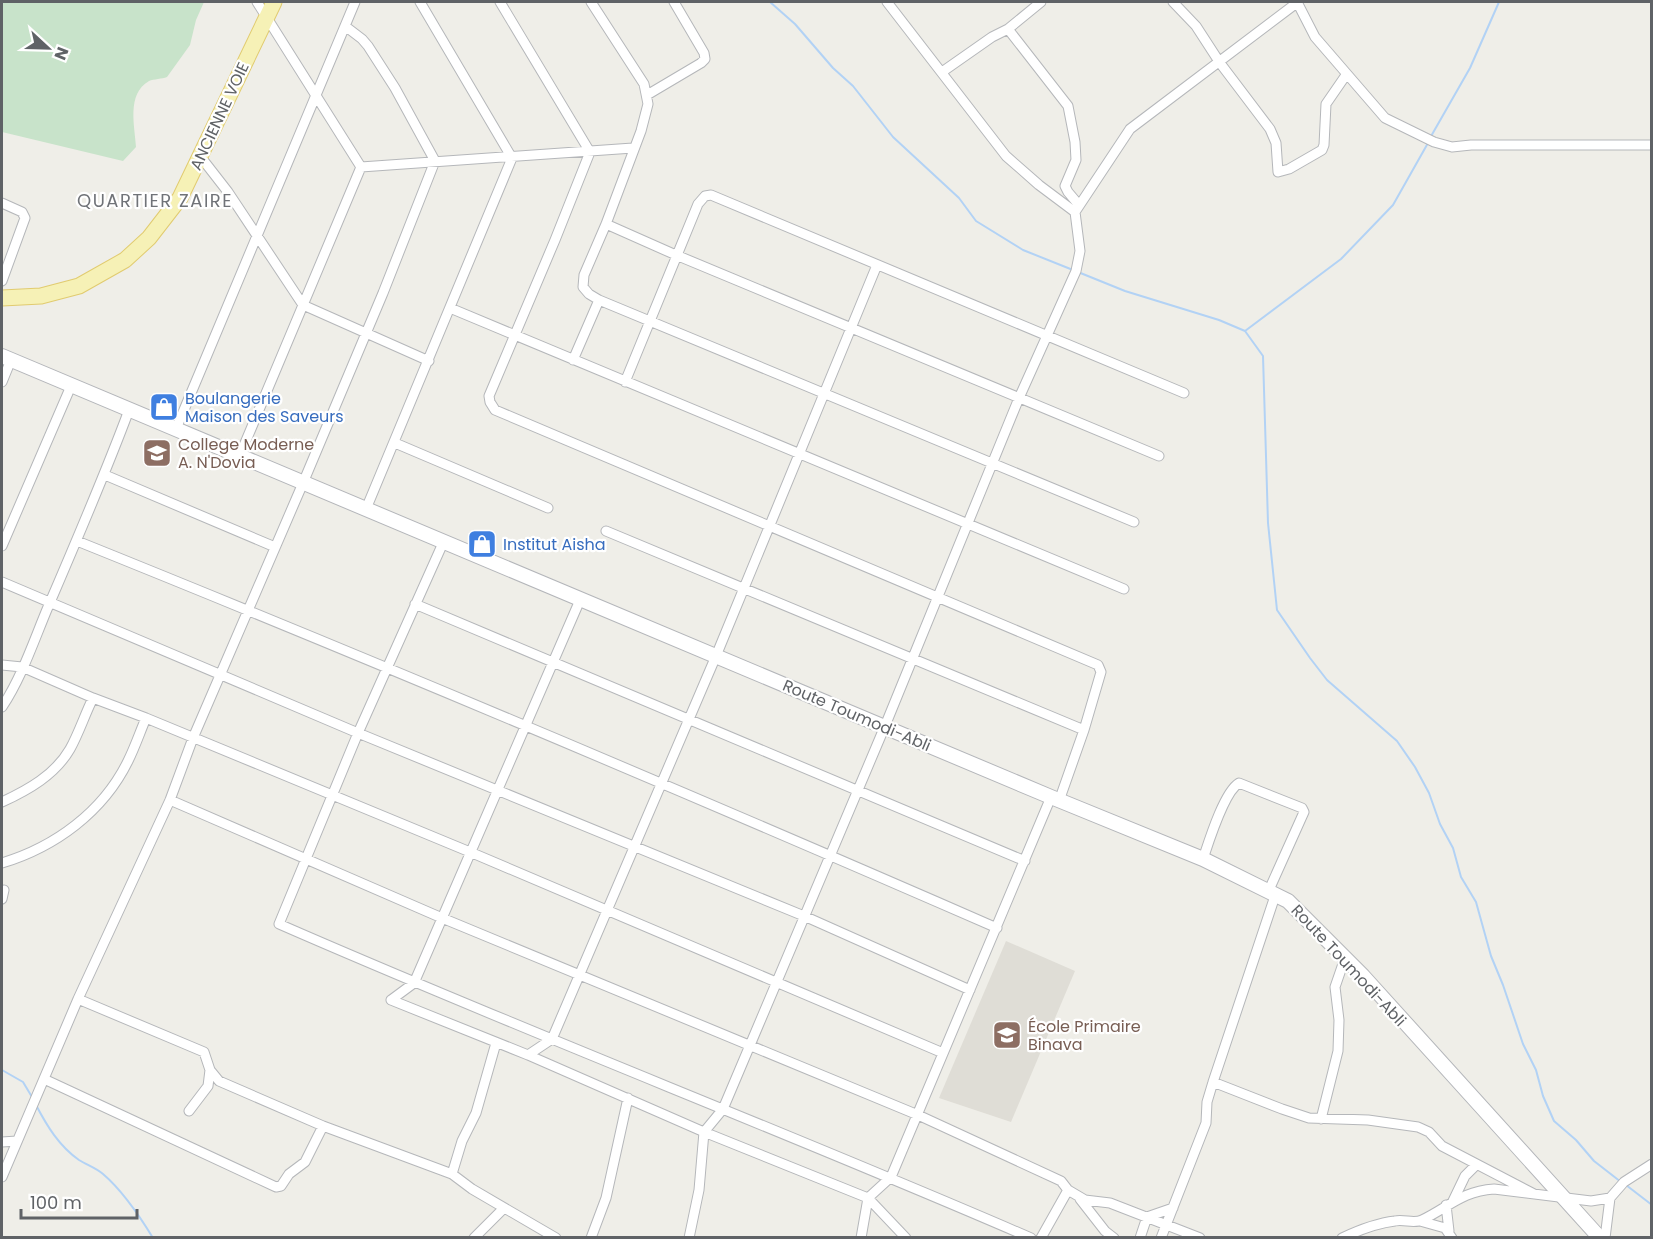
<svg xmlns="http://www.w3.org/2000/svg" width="1653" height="1239" viewBox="0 0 1653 1239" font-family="Poppins,sans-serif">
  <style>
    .education { fill: #dfddd6 }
    .green { fill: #c8e3ca }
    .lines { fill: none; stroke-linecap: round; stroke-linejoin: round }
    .stream { stroke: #b2d2f5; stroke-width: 2 }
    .street-casing { stroke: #b5b7ba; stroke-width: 11 }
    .secondary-casing { stroke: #b4b6ba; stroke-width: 16 }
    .primary-casing { stroke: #e1cb6f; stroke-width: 17 }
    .street { stroke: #fff; stroke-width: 9 }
    .secondary { stroke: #fff; stroke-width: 14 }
    .primary { stroke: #f6f1b6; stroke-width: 15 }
    .labels { text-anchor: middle; stroke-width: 4.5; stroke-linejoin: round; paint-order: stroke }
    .street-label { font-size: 16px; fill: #5f6266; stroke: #fff }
    .shop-label { font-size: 16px; fill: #366cbe; stroke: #fff; text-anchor: start }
    .education-label { font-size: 16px; fill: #785e54; stroke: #fff; text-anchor: start }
    .neighbourhood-label { font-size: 18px; letter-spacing: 1.5px; fill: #707378; stroke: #fff }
  </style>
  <rect width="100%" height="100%" fill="#efeee8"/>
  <path class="education" d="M1006,941L1075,971L1011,1122L939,1098Z"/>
  <path class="green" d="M2,2H204L196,20L190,45L167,77C162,79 154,79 149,81C126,94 135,127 136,147L123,161L2,132Z"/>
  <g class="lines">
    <path class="stream" d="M770,2L795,24L833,68L853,86L893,137L959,198L976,221L1023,250L1073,270
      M1430,138L1470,68L1499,2
      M1078,272L1125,291L1219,320L1245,331L1263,356L1268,523L1277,610L1310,658L1327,680L1397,741L1415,767L1429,793L1440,824L1453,848L1461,877L1476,902L1491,956L1503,985L1523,1044L1536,1070L1543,1096L1554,1121L1576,1140L1594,1161L1621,1182
      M1245,331L1341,259L1393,205L1428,143
      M2,1070L23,1082L32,1097
      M36,1105C47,1126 59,1146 79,1160C87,1165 96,1168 103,1174C123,1191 139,1215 153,1238
      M1626,1185L1652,1205"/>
    <g class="street-casing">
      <path id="street" d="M257,2L361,167
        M500,2L590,152L555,240L489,396L490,402L495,410L1098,665L1101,672L1084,730L1059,801
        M591,2L644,84L648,104L641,131L606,224L584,275L583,287L589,294L599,300L1134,522
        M887,2L1006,156L1039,185L1075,212
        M1173,2L1196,26L1220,63L1270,129L1276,143L1278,172L1289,169L1322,150L1324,145L1326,104L1346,75
        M1297,2L1315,37L1385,118L1434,142L1452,147L1471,145H1652
        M1008,29L1068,106L1075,142L1076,160L1065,186L1068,192L1079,205
        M942,72L992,37L1008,29L1041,2
        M647,95L701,63L705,59L704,53L674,2
        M200,156L228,192L303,305L429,361
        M361,167L633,148
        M2,203L22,212L25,218L2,281
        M606,224L676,255L1159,456
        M450,308L1124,589
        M573,360L599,300
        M2,382L11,360
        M625,382L698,204L705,196L711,195L1184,393
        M176,429L355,2
        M395,443L548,508
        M240,455L361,167
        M105,475L275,547
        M366,509L512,158L420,2
        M606,531L1084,730
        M77,541C385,665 692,795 997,928
        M443,543L358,733L279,924C528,1033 782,1130 1031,1238
        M2,546L71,386
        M2,582L358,733L804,916L970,990
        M415,604L1025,861
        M2,665L22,667L93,698L146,718L470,852L943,1053
        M2,707C22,677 34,640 48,607C76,542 104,477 129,410
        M170,800L442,918L918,1115L1061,1181L1068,1190
        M2,802C28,790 55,775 70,749C79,733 85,714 93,698
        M1203,859C1209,841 1224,792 1239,783L1302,808L1304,812L1269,890
        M2,863C55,847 103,812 128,761C135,747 140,732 146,718
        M2,899L4,890
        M78,999L204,1052L210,1070L219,1081L323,1126L452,1174L472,1189L556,1238
        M391,1000L528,1055L704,1132L868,1198L906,1238
        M391,1000L414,983L580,600
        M528,1055L552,1039L716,656L877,265
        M44,1079L276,1187L281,1186L289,1174L305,1162L323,1126
        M1213,1082L1282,1109L1309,1118L1368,1120L1418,1127L1429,1132L1442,1146L1534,1194
        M189,1111L208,1086L210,1070
        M1321,1119L1338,1051L1339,1020L1335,987L1345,958
        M2,1142L17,1141
        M452,1174L462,1141L476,1113L496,1043
        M2,1177L78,999L170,800L193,738L303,483L383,293L435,161L395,88L368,46L362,39L345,26
        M1080,1199L1105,1231L1114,1238
        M1453,1201L1465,1176L1476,1165
        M1446,1205L1449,1231
        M1420,1221L1445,1228L1452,1238
        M474,1238L504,1208
        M591,1238L606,1198L628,1098
        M689,1238L699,1190L704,1132L723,1109L885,726L1019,398L1076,271L1080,251L1075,212L1130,129L1298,2
        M861,1238L868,1198L891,1177L1051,797
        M1041,1238L1068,1190L1085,1200L1110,1203L1200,1238
        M1140,1238L1147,1217L1173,1208
        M1161,1238L1206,1123L1207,1102L1213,1082L1276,893
        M1342,1238C1359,1230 1377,1223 1395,1221C1404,1219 1414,1224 1422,1220C1449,1207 1462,1191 1494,1189L1591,1201L1610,1198L1624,1182L1652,1164
        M1605,1238L1610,1198"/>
    </g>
    <g class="secondary-casing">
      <path id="secondary" d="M2,356L1051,797L1203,859L1288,901L1363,976L1600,1238"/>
    </g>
    <g class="primary-casing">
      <path id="primary" d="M2,298L41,296L79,286L125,260L149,238L180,198L274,2"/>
    </g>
    <use href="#street" class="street"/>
    <use href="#secondary" class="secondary"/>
    <use href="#primary" class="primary"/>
  </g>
  <defs>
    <g id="shop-square" transform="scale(1.5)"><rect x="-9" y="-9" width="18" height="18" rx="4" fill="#3f7fe0" stroke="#fff"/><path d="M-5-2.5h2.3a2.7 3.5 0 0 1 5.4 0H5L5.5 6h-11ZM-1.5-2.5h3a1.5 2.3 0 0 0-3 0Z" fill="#fff"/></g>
    <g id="university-square" transform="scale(1.5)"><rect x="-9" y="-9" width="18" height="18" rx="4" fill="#8d6e63" stroke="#fff"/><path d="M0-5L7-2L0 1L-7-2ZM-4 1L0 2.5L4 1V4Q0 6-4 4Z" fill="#fff"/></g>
    <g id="school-square" transform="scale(1.5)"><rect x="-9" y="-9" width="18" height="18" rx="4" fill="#8d6e63" stroke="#fff"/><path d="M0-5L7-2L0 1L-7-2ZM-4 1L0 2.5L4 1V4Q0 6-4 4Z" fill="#fff"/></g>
  </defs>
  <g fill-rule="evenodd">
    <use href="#shop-square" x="164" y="407"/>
    <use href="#university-square" x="157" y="453"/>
    <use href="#shop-square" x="482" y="544"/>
    <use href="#school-square" x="1007" y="1035"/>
  </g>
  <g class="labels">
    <g class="street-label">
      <text transform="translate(219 116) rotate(-65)" y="6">ANCIENNE VOIE</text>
      <text transform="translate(857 715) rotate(23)" y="6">Route Toumodi-Abli</text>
      <text transform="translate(1349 965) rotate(47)" y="6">Route Toumodi-Abli</text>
    </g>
    <g class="shop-label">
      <text x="185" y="404">Boulangerie<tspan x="185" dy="18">Maison des Saveurs</tspan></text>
      <text x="503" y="550">Institut Aisha</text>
    </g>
    <g class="education-label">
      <text x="178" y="450">College Moderne<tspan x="178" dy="18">A. N'Dovia</tspan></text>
      <text x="1028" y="1032">École Primaire<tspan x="1028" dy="18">Binava</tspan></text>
    </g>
    <g class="neighbourhood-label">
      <text x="155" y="207">QUARTIER ZAIRE</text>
    </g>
  </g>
  <rect width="1653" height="1239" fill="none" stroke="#5f6266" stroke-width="6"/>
  <g transform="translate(48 48) rotate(112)" stroke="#ffffff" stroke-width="4.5" paint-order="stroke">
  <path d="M0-4.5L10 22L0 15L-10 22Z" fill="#5f6266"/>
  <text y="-9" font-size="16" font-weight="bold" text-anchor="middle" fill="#5f6266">N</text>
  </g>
  <path d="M21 1209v9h116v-9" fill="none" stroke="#5f6266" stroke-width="3"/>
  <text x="30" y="1209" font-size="18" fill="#5f6266" stroke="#ffffff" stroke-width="4.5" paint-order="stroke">100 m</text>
</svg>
